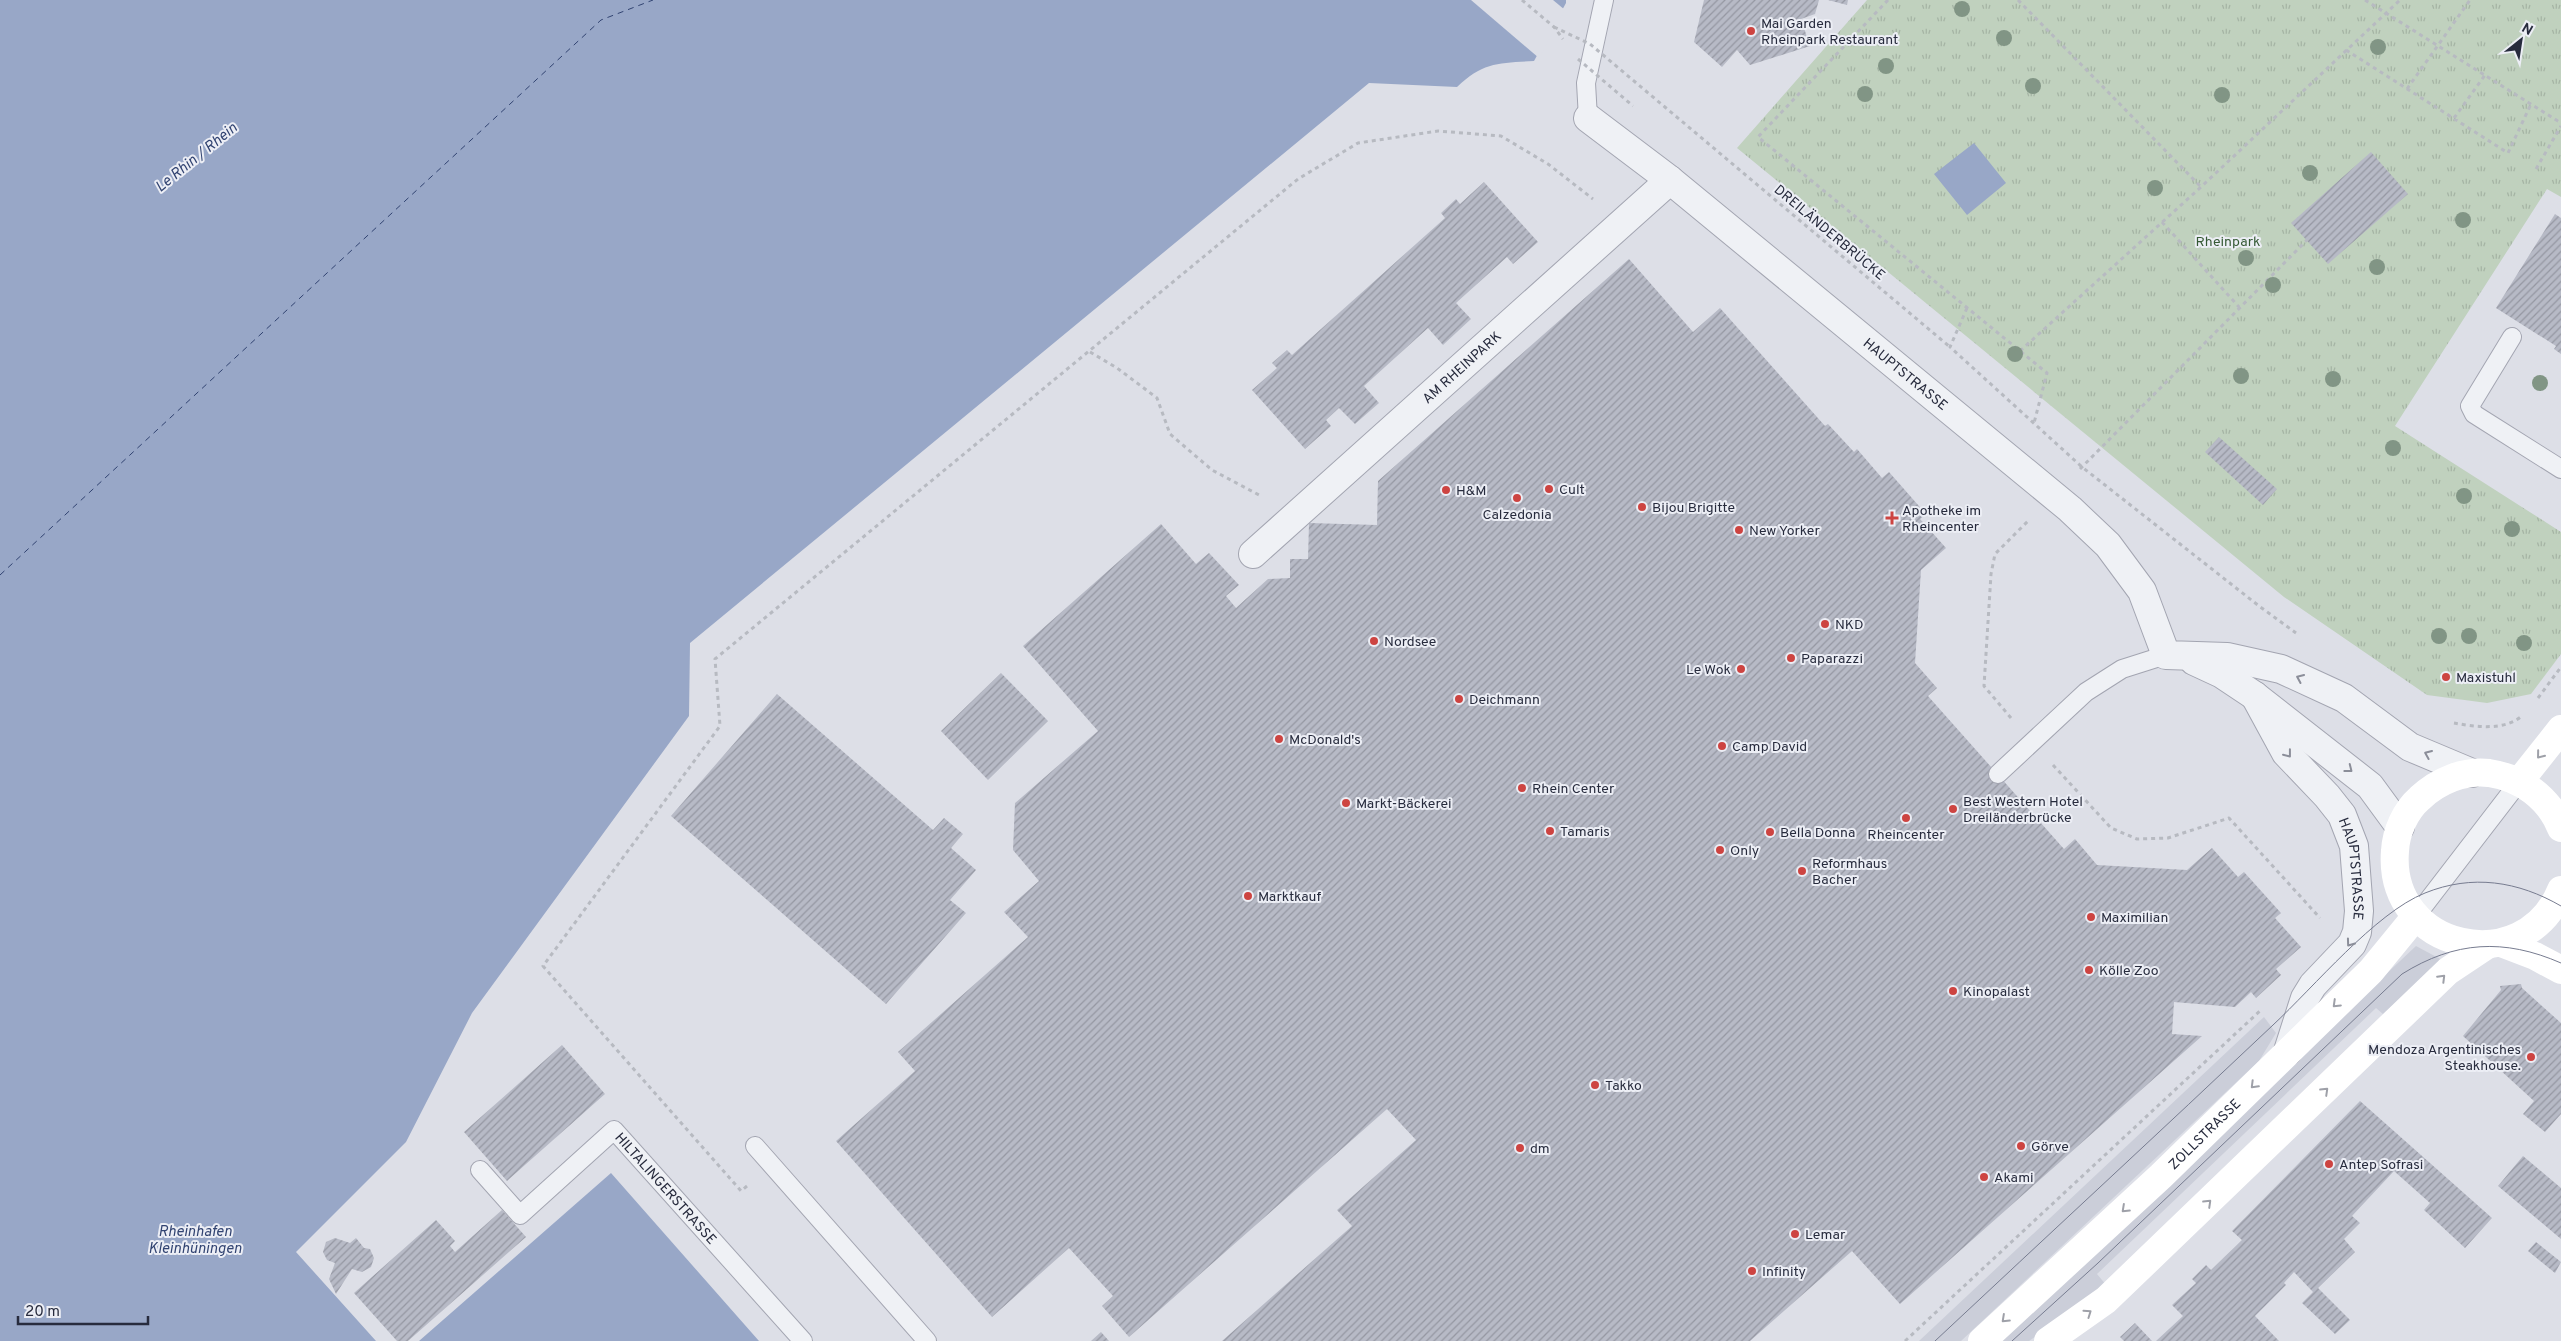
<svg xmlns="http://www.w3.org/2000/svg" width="2561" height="1341" viewBox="0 0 2561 1341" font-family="Overpass,sans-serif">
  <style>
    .built { fill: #cbced9 }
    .park { fill: url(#park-tufts) }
    .water { fill: #98a7c7 }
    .pier { fill: #dddfe7 }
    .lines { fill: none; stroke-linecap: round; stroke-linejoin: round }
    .ferry { stroke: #314371; stroke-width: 1; stroke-dasharray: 6 5; stroke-linecap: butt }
    .building { fill: url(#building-hatch) }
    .lane-casing { stroke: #a3a5b1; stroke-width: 20 }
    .street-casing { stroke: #a3a5b1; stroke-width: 30 }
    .path { stroke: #b7bac1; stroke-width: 3; stroke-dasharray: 4 4; stroke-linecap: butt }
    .lane { stroke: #eff1f5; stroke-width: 18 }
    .street { stroke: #eff1f5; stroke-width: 28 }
    .secondary { stroke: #fff; stroke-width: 28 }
    .tram { stroke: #777c90; stroke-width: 1 }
    .path-bridge { stroke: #b7bac1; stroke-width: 3; stroke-dasharray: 4 4; stroke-linecap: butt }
    .tree { fill: #819585 }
    .oneway { stroke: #8b8e99 }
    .oneway2 { stroke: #9ea0a8 }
    .poi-dot { fill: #cd4441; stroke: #eceef5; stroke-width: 2 }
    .labels { text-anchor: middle; stroke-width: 4; stroke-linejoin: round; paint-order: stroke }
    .poi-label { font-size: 14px; fill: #272b3d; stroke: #eceef5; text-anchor: start }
    .street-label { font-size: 14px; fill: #272b3d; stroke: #eceef5 }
    .park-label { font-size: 14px; fill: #355934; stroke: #eceef5 }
    .water-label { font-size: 15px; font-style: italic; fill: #314371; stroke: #eceef5 }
  </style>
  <defs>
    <pattern id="park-tufts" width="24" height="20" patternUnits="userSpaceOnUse" patternTransform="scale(1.25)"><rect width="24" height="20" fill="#c0d1be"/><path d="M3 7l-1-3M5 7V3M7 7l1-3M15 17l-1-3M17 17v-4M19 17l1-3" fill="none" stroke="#a5b4a4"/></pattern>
    <pattern id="building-hatch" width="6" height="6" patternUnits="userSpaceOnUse" patternTransform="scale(1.25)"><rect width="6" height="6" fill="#b7bac6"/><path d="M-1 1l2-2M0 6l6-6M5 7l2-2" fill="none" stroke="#9597a2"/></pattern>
  </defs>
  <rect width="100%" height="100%" fill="#dddfe7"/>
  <path class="built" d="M2416,946L2444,961L2383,1014L2376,1008L2097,1274L2107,1286L2029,1341H1996Z
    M2264,1017L2276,1033L2259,1061L1961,1341H1919Z"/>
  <path class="park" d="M1867,0H2561V197L2547,189L2395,426L2561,532V654L2531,694L2487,703L2427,695L2284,597L1737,148Z"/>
  <path class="water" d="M0,0H1566V3L1534,61C1499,63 1483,62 1457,87L1369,83L690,643L689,716L472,1013L406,1142L296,1252L376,1341H0Z
    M1974,143L2006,183L1967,215L1934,174Z
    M611,1173L759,1341H419Z"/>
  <path class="pier" d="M1471,0H1553L1565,10L1539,58Z"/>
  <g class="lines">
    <path class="ferry" d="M0,575L601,20L653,0"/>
  </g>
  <path class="building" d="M1704,0H1819L1815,14L1801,19L1810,46L1750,65L1737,50L1722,67L1694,42Z
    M1828,0H1848L1847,5Z
    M2371,152L2408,194L2328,264L2291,223Z
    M1484,182L1538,242L1513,264L1507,257L1456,303L1471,319L1443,345L1428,328L1364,386L1379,403L1355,424L1339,408L1326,420L1331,426L1305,449L1252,390L1277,368L1272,363L1287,350L1292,355L1445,218L1441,213L1456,199L1460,204Z
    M2555,214L2561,218V354L2554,349L2556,346L2496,308Z
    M1629,259L1693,332L1720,308L1825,426L1828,424L1854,452L1857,449L1882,478L1889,472L1926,514L1920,519L1946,548L1921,570L1915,663L1937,688L1928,696L2064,849L2075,839L2097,865L2187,870L2212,848L2238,877L2244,872L2281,913L2275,918L2301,947L2276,969L2281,975L2256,998L2251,992L2235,1007L2174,1002L2172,1034L2202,1036L1900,1304L1852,1251L1750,1341H1222L1352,1226L1337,1210L1416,1140L1387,1109L1129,1337L1102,1306L1113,1296L1069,1248L992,1317L836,1141L915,1071L898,1052L1028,937L1004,912L1039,881L1013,850L1015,803L1098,731L1023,646L1161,524L1196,564L1209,553L1239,585L1226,596L1236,608L1268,579L1290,578V559H1308L1309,523L1377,525L1378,481Z
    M2219,437L2277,489L2263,505L2205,452Z
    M1001,673L1048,721L988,780L941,731Z
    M777,694L933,830L944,818L963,834L951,848L976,870L950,900L966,913L886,1004L671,816Z
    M2521,984L2522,988L2561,1023V1114L2545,1132L2523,1114L2534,1101L2463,1036L2501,990L2500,986Z
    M562,1045L605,1094L507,1181L464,1132Z
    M2360,1101L2492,1218L2465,1248L2424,1210L2430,1203L2394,1171L2352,1216L2360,1223L2344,1239L2355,1252L2318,1288L2350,1320L2335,1334L2302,1303L2313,1292L2294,1272L2284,1283L2286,1285L2255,1316L2279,1341H2156L2183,1316L2172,1305L2196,1283L2192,1279L2206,1265L2211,1270L2242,1240L2232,1231Z
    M2523,1156L2561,1188V1239L2498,1186Z
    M502,1210L526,1237L408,1341H397L354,1293L436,1220L455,1241L450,1246L455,1252Z
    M335,1238L350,1243L356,1238L364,1248L370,1249L374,1258L371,1267L362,1272L352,1269L336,1294L329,1279L335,1263L327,1260L323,1252L326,1242Z
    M2536,1242L2561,1262L2555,1273L2528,1251Z
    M2135,1323L2152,1341H2124L2120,1337Z
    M1101,1332L1109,1341H1091Z"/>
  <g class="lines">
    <g class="lane-casing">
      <g id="lane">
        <path d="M1588,118L1586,83L1604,0"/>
        <path d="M2512,337L2470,406L2474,414L2561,469"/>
        <path d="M1998,774L2086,692L2122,669L2166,655"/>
        <path d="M2416,916L2519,782"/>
        <path d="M755,1146L927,1341"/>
        <path id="s1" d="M480,1170L520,1215L614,1130L803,1341"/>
      </g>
    </g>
    <g class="street-casing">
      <g id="street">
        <path id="s2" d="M1588,118L1670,180L2070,509L2108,545L2142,591L2166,655L2227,657L2281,669L2344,698L2410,747L2472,773"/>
        <path id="s3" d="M1253,554L1670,180"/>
        <path d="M2194,661L2222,674L2255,696L2370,786L2400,827"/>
        <path id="s4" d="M2255,696L2286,753L2327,796L2342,815L2354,846L2359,911L2357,932L2352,944L2313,985L2305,998L2288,1051"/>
      </g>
    </g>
    <path class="path" d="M1522,0L1554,27L1563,39
      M1888,0L1758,137L2047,373L2034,423
      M2018,0L2201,187
      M2365,0L2561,123
      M2346,50L2508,153L2531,104
      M2407,89L2470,0
      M2454,118L2485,75
      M2536,169L2561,126
      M2162,222L2239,307
      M1967,308L1950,347L2082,467L2259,606L2296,633
      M2020,351L2201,187L2400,0
      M1090,352L1117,368L1157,398L1170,434L1212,470L1261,496
      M2080,469L2307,240
      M2538,698L2561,667
      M2011,718L1984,686L1991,574L1995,554L2028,521
      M2454,723C2476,727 2504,731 2522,716
      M2053,765L2111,828L2137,839L2168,838L2229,818L2320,918
      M747,1186L741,1191L543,966L720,726L715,659L1298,179L1358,143L1438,131L1501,136L1548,164L1593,199
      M1905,1341L2262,1009"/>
    <use href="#lane" class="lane"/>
    <use href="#street" class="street"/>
    <g class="secondary">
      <path d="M2519,782L2561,729"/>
      <path d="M2561,828C2549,798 2522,778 2489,773C2464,770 2438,781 2420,798C2405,811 2396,832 2395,851C2387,950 2524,981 2561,890"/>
      <path d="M2501,943L2535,956L2561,970"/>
      <path id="s5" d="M1982,1341L2161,1176L2371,971L2416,916"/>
      <path d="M2048,1341L2106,1300L2448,971L2487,945"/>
    </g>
    <path class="tram" d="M1935,1341C2047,1236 2161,1131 2273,1025C2314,987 2375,913 2425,893C2472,874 2518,881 2561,906
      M2012,1341L2098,1263L2402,974C2455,941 2504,938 2561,963"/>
    <path class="path-bridge" d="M1554,27L1590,44L1950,347
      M1578,59L1633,106"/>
  </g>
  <g class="tree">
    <circle cx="1962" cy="9" r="8"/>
    <circle cx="2004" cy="38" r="8"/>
    <circle cx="2378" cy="47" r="8"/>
    <circle cx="1886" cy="66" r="8"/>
    <circle cx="2033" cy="86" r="8"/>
    <circle cx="1865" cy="94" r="8"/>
    <circle cx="2222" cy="95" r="8"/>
    <circle cx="2310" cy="173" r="8"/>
    <circle cx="2155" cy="188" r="8"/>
    <circle cx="2463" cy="220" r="8"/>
    <circle cx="2246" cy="258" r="8"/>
    <circle cx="2377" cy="267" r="8"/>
    <circle cx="2273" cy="285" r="8"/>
    <circle cx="2015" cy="354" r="8"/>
    <circle cx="2241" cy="376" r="8"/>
    <circle cx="2333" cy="379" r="8"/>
    <circle cx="2540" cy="383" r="8"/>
    <circle cx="2393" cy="448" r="8"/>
    <circle cx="2464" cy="496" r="8"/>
    <circle cx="2512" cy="529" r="8"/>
    <circle cx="2439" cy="636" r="8"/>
    <circle cx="2469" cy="636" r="8"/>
    <circle cx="2524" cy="643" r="8"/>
  </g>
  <defs><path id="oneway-chevron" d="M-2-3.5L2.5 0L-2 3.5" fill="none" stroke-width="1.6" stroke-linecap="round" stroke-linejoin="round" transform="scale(1.25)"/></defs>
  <g class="oneway">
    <use href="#oneway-chevron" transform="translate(2300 678) rotate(-156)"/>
    <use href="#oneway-chevron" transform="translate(2288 754) rotate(52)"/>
    <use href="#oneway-chevron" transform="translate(2428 754) rotate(-157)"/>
    <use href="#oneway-chevron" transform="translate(2349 769) rotate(38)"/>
    <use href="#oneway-chevron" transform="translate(2350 943) rotate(126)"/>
  </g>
  <g class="oneway2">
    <use href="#oneway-chevron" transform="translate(2540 755) rotate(129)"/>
    <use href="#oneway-chevron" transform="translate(2442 978) rotate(-45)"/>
    <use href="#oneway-chevron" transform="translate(2336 1004) rotate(136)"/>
    <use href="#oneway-chevron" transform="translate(2254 1085) rotate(135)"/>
    <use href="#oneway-chevron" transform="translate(2325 1091) rotate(-44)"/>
    <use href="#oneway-chevron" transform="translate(2208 1203) rotate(-44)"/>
    <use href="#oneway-chevron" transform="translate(2125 1209) rotate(137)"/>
    <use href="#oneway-chevron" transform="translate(2088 1313) rotate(-35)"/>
    <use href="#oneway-chevron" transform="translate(2005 1319) rotate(137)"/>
  </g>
  <g class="poi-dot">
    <circle cx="1751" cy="31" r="5"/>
    <circle cx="1549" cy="489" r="5"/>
    <circle cx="1446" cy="490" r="5"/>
    <circle cx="1517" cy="498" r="5"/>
    <circle cx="1642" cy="507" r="5"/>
    <path d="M1889.5 510.5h5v5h5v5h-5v5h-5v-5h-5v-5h5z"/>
    <circle cx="1739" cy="530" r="5"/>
    <circle cx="1825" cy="624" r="5"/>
    <circle cx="1374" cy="641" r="5"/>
    <circle cx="1791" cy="658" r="5"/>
    <circle cx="1741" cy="669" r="5"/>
    <circle cx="2446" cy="677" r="5"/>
    <circle cx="1459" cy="699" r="5"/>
    <circle cx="1279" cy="739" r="5"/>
    <circle cx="1722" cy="746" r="5"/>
    <circle cx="1522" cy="788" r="5"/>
    <circle cx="1346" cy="803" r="5"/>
    <circle cx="1953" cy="809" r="5"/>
    <circle cx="1906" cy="818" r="5"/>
    <circle cx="1550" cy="831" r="5"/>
    <circle cx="1770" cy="832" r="5"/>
    <circle cx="1720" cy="850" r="5"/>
    <circle cx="1802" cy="871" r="5"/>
    <circle cx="1248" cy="896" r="5"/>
    <circle cx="2091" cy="917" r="5"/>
    <circle cx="2089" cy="970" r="5"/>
    <circle cx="1953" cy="991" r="5"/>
    <circle cx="2531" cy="1057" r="5"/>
    <circle cx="1595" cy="1085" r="5"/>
    <circle cx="2021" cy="1146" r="5"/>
    <circle cx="1520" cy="1148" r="5"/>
    <circle cx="2329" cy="1164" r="5"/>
    <circle cx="1984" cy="1177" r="5"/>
    <circle cx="1795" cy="1234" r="5"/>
    <circle cx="1752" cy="1271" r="5"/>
  </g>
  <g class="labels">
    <g class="poi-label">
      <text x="1761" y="28">Mai Garden<tspan x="1761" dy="16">Rheinpark Restaurant</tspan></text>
      <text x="1559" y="494">Cult</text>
      <text x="1456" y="495">H&amp;M</text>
      <text x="1652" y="512">Bijou Brigitte</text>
      <text x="1902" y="515">Apotheke im<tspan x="1902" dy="16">Rheincenter</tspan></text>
      <text x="1517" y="519" text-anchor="middle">Calzedonia</text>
      <text x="1749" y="535">New Yorker</text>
      <text x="1835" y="629">NKD</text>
      <text x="1384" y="646">Nordsee</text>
      <text x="1801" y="663">Paparazzi</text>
      <text x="1731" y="674" text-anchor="end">Le Wok</text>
      <text x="2456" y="682">Maxistuhl</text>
      <text x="1469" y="704">Deichmann</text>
      <text x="1289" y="744">McDonald's</text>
      <text x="1732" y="751">Camp David</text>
      <text x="1532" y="793">Rhein Center</text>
      <text x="1963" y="806">Best Western Hotel<tspan x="1963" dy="16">Dreiländerbrücke</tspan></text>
      <text x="1356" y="808">Markt-Bäckerei</text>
      <text x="1560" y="836">Tamaris</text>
      <text x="1780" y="837">Bella Donna</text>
      <text x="1906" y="839" text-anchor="middle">Rheincenter</text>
      <text x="1730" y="855">Only</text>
      <text x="1812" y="868">Reformhaus<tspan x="1812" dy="16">Bacher</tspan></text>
      <text x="1258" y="901">Marktkauf</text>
      <text x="2101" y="922">Maximilian</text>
      <text x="2099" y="975">Kölle Zoo</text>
      <text x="1963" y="996">Kinopalast</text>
      <text x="2521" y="1054" text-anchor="end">Mendoza Argentinisches<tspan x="2521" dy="16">Steakhouse.</tspan></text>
      <text x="1605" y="1090">Takko</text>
      <text x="2031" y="1151">Görve</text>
      <text x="1530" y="1153">dm</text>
      <text x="2339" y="1169">Antep Sofrasi</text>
      <text x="1994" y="1182">Akami</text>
      <text x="1805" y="1239">Lemar</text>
      <text x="1762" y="1276">Infinity</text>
    </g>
    <g class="street-label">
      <text transform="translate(1830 232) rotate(40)" y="5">DREILÄNDERBRÜCKE</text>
      <text dy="5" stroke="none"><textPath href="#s3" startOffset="280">AM RHEINPARK</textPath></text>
      <text dy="5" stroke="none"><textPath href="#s2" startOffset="408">HAUPTSTRASSE</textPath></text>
      <text dy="5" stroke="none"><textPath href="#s4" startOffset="204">HAUPTSTRASSE</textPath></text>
      <text dy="5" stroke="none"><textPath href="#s5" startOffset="304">ZOLLSTRASSE</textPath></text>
      <text dy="5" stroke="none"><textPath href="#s1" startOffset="265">HILTALINGERSTRASSE</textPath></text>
    </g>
    <g class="park-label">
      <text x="2228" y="246">Rheinpark</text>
    </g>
    <g class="water-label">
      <text transform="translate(196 157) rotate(-39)" y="5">Le Rhin / Rhein</text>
      <text x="195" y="1236">Rheinhafen<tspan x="195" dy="17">Kleinhüningen</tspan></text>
    </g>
  </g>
  <g transform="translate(2521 40) rotate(30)" stroke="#eceef5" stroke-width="4" paint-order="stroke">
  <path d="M0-4L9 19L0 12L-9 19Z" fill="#272b3d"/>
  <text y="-8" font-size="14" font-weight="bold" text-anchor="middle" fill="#272b3d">N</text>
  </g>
  <path d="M18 1316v8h130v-8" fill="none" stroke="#272b3d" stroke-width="2.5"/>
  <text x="25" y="1316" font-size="15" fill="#272b3d" stroke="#eceef5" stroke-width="4" paint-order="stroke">20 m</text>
</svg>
